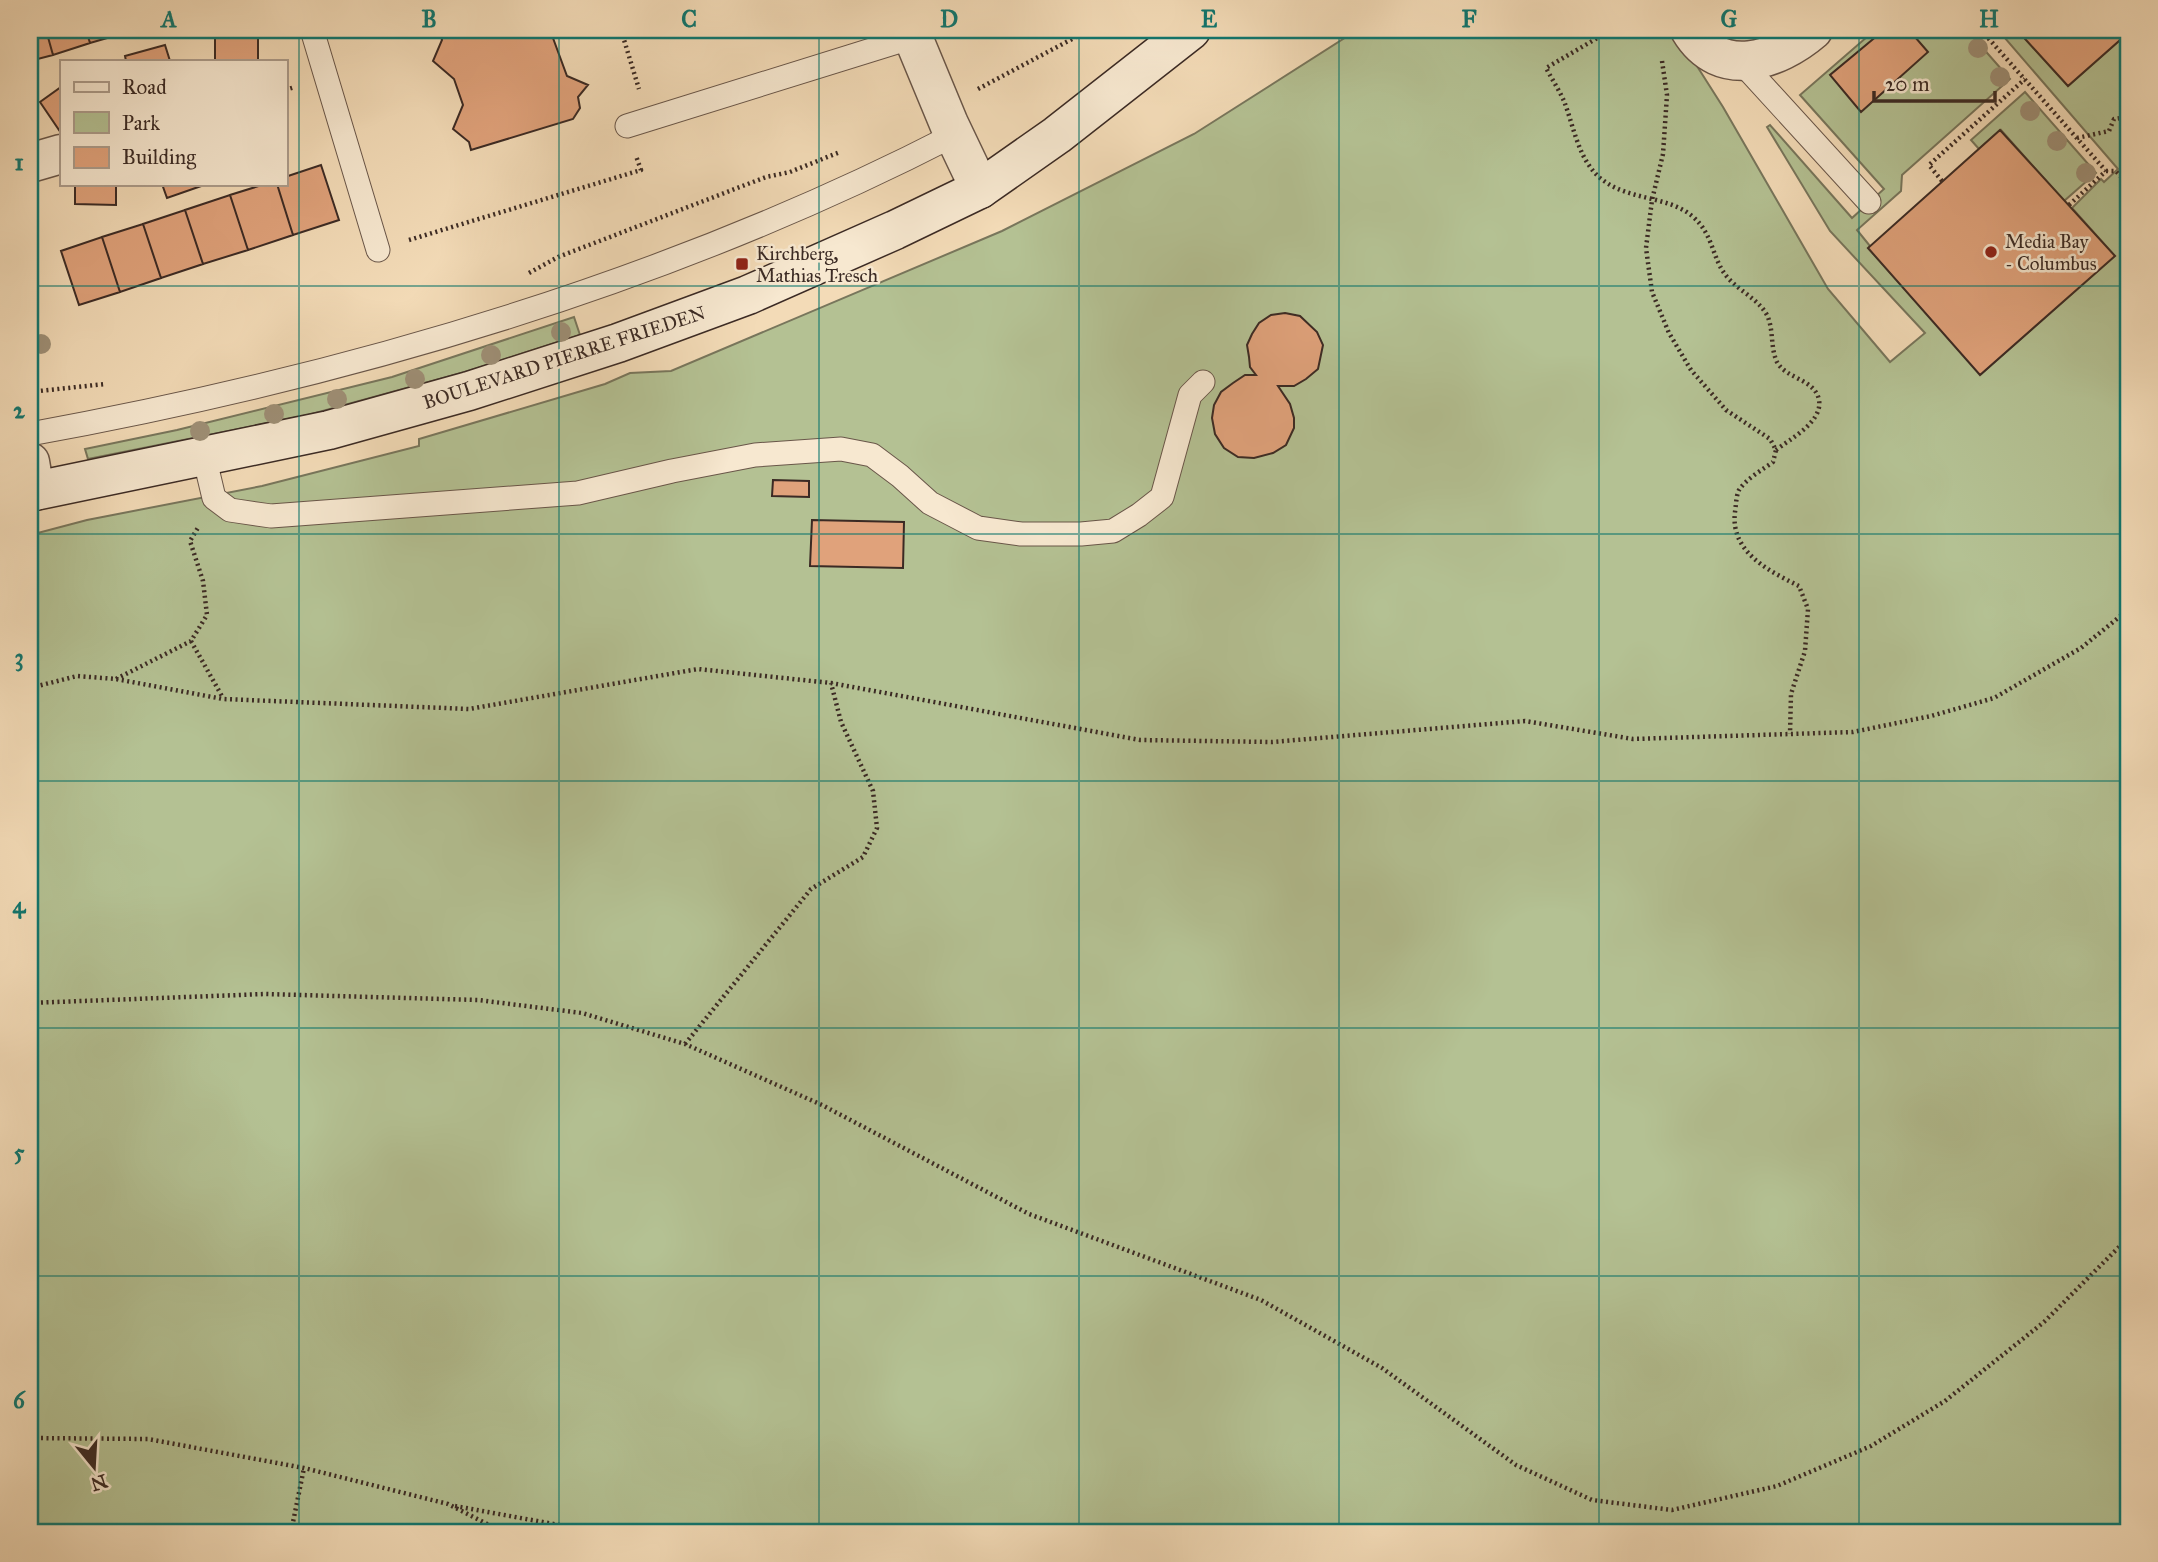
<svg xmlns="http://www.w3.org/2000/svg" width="2158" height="1562" viewBox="0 0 2158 1562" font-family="'IM FELL Great Primer',serif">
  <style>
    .green { fill: #b4c193; stroke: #78765c; stroke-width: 2 }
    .building { fill: #e0a27b; stroke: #3b2a24; stroke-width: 2 }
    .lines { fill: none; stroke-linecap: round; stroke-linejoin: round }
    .lane-casing { stroke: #695649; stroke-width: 25 }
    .street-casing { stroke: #695649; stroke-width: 41 }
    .secondary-casing { stroke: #3b2a24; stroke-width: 41 }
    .path { stroke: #3b2a24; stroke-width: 4.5; stroke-dasharray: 2 3.5; stroke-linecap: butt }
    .lane { stroke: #f7e8d0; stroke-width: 23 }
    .street { stroke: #f7e8d0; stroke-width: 38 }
    .secondary { stroke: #f7e8d0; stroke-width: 38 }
    .tree { fill: #9e8f76 }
    .grid { fill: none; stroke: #0f766e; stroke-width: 2; stroke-opacity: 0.55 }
    .poi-dot { fill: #8f2418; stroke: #f7e8d0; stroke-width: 2.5 }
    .labels { text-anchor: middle; stroke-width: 5; stroke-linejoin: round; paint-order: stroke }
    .poi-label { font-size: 19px; fill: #3b2a24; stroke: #f7e8d0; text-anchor: start }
    .street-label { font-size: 19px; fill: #3b2a24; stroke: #f7e8d0 }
    .neatline { fill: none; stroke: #0f766e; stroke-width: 2.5 }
    .grid-label { font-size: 23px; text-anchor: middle; font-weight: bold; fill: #0f766e }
  </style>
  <rect width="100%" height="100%" fill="#f3dbb7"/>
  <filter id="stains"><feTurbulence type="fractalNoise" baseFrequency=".00286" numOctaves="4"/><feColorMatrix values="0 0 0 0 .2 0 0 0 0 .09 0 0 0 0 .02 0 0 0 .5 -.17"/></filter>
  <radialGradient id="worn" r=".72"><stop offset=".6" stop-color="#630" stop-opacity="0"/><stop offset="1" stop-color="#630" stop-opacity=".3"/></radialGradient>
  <path class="green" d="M1368,30H1674L1723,107L1828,289L1890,362L1925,333L1830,231L1767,127L1770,125L1852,218L1884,189L1800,95L1875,30H1967L2010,79L1902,175L1901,191L1857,230L1870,246L1868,248L1981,374L2115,256L2072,208L2101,179L2104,182L2118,169L1998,30H2017L2068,86L2128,33V1532H30V535L87,520L262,486L419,446V439L605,384L630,373L671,371L1002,231L1194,134L1351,34Z
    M2025,92L2096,173L2064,201L2001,130L1979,149L1971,140Z
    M574,317L580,335L465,372L308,415L88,459L85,449L177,430L392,377Z"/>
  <path class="building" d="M30,30H46L53,55L30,61Z
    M46,30H86L90,43L53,55Z
    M86,30H135L90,43Z
    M439,30H550L567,76L588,85L578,97L580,108L573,119L471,150L469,142L453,129L463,105L454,79L433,61L442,40Z
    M1884,30H1909L1928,52L1861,112L1830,75Z
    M2017,30H2128V33L2068,86Z
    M258,33V61H215V34Z
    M165,45L170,61H126L125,56Z
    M61,87V133L40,102Z
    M2000,130L2115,256L1980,375L1868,248Z
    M321,165L339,220L293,235L277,184H285V177Z
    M75,184H116V205L75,204Z
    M162,184H207L167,198Z
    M265,184H277L293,235L248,250L230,195Z
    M230,195L248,250L203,264L185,210Z
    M185,210L203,264L161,278L143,224Z
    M143,224L161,278L120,292L102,237Z
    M102,237L120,292L79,305L61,251Z
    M1285,313L1300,316L1317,332L1323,345L1318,369L1306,379L1294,386H1278L1290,404L1294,418V428L1286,445L1273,453L1254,458L1238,457L1224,448L1215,434L1212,418L1214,405L1221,392L1233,383L1245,375H1256L1250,367L1249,357L1247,345L1252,334L1259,323L1271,315Z
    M773,480L809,481V497L772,496Z
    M812,520L904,522L903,568L810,566Z"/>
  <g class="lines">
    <g class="lane-casing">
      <path id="lane" d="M312,30L378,250
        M1742,63L1869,202
        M627,126L913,37
        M30,434C349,376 665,284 954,135
        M204,456L214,498L230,510L271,516L578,493L672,471L755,455L841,449L872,455L900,476L930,503L978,528L1021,534H1081L1113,531L1139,515L1162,497L1190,395L1203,382"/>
    </g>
    <g class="street-casing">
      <path id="street" d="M910,30L949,124L980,189
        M1690,30C1720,80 1777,61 1813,30
        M30,163L61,154
        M30,462L35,491"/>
    </g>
    <g class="secondary-casing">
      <path id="secondary" d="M30,492L329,430L469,391L618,343L748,295L895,230L980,189L1057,135L1191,30"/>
    </g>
    <path class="path" d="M621,30L639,89
      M1611,30L1546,68C1552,79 1559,90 1564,101C1574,127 1578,158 1599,177C1626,201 1667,195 1692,216C1715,235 1711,260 1729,279C1741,292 1758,299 1767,315C1774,330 1770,347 1777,362C1786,379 1815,379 1819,400C1823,422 1790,439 1776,450
      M1981,30L2106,171L2069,205
      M1662,61L1667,95L1663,154L1652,200L1646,248L1652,292L1669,333L1691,370L1726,410L1770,439L1776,450L1773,462C1762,470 1746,479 1739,490C1736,496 1736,506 1735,512C1730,552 1769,571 1799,586L1808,609L1805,651L1791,694L1790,734
      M978,89L1089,30
      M285,90L295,87
      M2077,138L2109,131L2114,119L2128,117
      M2106,171H2116L2128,185
      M1942,181L1929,165L2025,79
      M409,240L641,170L636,156
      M529,273L558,257L766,177L790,172L840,152
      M30,392L105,384
      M191,641L223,698
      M116,679L191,641L207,615L203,581L190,541L199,526
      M30,688L77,676L116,679L223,699L469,709L698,669L831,683L1140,740L1272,742L1525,721L1633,739L1853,732L1931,716L1994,698L2081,648L2128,610
      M30,1003L265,994L478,1000L582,1013L685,1044L822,1105L1029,1214L1261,1300L1382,1368L1516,1465L1592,1500L1672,1510L1777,1486L1871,1446L1945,1401L2044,1322L2128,1238
      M685,1044L811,889L863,857L877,828L873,791L841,722L831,683
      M30,1438L148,1439L304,1468L448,1504L503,1532
      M455,1506L559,1525L580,1532
      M291,1532L304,1468"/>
    <use href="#lane" class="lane"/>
    <use href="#street" class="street"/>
    <use href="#secondary" class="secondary"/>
  </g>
  <g class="tree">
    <circle cx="1978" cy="48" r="10"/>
    <circle cx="2000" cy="77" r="10"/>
    <circle cx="2030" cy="111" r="10"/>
    <circle cx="2057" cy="141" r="10"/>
    <circle cx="2086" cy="173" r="10"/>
    <circle cx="561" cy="332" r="10"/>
    <circle cx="41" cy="344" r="10"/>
    <circle cx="491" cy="355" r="10"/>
    <circle cx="415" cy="379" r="10"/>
    <circle cx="337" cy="399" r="10"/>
    <circle cx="274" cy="414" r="10"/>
    <circle cx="200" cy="431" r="10"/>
  </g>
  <path class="grid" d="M299,30V1532M559,30V1532M819,30V1532M1079,30V1532M1339,30V1532M1599,30V1532M1859,30V1532M30,286H2128M30,534H2128M30,781H2128M30,1028H2128M30,1276H2128"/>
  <g class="poi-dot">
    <circle cx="1991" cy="252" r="7"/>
    <rect x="735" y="257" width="14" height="14" rx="3.5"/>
  </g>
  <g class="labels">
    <g class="poi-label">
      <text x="2005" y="248">Media Bay<tspan x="2005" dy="22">- Columbus</tspan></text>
      <text x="756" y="260">Kirchberg,<tspan x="756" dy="22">Mathias Tresch</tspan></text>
    </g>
    <g class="street-label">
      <text transform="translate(564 357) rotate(-18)" y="7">BOULEVARD PIERRE FRIEDEN</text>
    </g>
  </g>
  <rect width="2158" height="1562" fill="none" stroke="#f3dbb7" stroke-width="77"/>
  <rect x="60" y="60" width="228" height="126" fill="#f7e8d0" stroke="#ac9c8b" stroke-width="2"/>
  <rect x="74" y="82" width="35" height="10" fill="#f7e8d0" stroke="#ac9c8b" stroke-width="2"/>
  <text x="122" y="94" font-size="21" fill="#3b2a24">Road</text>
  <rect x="74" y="112" width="35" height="21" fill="#b4c193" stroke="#ac9c8b" stroke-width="2"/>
  <text x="122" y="130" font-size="21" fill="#3b2a24">Park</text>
  <rect x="74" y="147" width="35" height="21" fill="#e0a27b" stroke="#ac9c8b" stroke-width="2"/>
  <text x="122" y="164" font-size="21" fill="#3b2a24">Building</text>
  <g transform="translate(94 1467) rotate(162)" stroke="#f7e8d0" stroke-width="5" paint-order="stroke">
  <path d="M0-5L12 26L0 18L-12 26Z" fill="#3b2a24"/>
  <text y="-10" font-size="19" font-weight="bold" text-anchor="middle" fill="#3b2a24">N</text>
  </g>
  <path d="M1874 91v10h121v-10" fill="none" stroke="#3b2a24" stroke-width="3.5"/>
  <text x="1885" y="91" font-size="21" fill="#3b2a24" stroke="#f7e8d0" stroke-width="5" paint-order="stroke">20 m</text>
  <rect x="38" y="38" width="2082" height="1486" class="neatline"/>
  <g class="grid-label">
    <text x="169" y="27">A</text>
    <text x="429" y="27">B</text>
    <text x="689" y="27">C</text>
    <text x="949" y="27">D</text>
    <text x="1209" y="27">E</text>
    <text x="1469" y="27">F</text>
    <text x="1729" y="27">G</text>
    <text x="1989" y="27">H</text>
    <text x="19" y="170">1</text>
    <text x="19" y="418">2</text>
    <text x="19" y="665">3</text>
    <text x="19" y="913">4</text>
    <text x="19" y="1160">5</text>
    <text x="19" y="1408">6</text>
  </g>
  <rect width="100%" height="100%" filter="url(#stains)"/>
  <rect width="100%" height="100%" fill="url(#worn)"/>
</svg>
